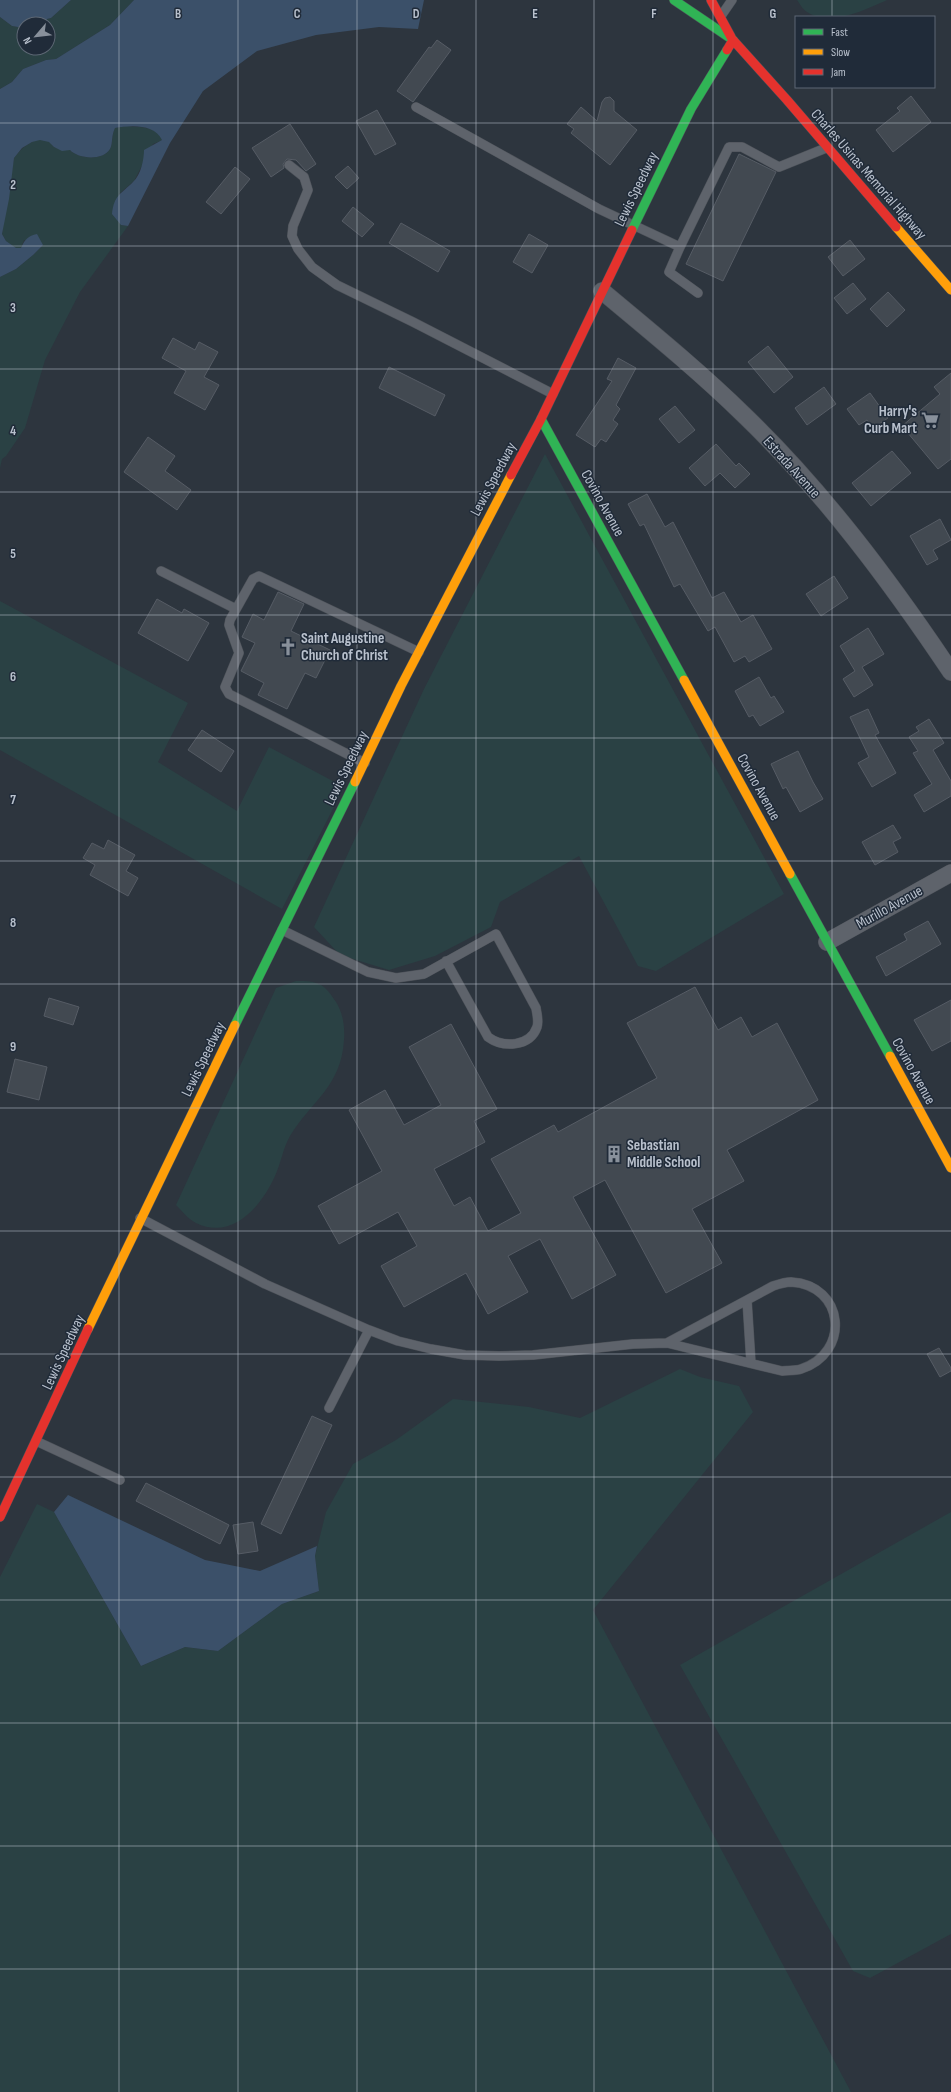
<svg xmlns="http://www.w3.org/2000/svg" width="951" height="2092" viewBox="0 0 951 2092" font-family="'Sofia Sans Condensed',sans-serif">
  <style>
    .green { fill: #2a4144 }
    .water { fill: #3b5069 }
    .building { fill: #424951; stroke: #565c65 }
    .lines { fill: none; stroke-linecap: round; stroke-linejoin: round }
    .lane-casing { stroke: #4c5158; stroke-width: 10 }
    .street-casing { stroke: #4c5158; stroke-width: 18 }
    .fast-casing { stroke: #4c5158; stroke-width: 10 }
    .slow-casing { stroke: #4c5158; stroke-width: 10 }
    .jam-casing { stroke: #4c5158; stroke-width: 10 }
    .lane { stroke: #5e636b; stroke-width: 9 }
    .street { stroke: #5e636b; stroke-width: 17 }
    .fast { stroke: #30b455; stroke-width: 9 }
    .slow { stroke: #ff9f0a; stroke-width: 9 }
    .jam { stroke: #e5322d; stroke-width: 9 }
    .grid { fill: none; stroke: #b9c1cd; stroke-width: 1; stroke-opacity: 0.55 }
    .labels { text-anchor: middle; stroke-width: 3; stroke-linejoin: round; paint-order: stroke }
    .street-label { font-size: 15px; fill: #b9c1cd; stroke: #202b39 }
    .poi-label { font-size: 15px; font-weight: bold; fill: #b9c1cd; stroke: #202b39; text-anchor: start }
    .grid-label { font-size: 13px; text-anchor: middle; font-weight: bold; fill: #b9c1cd; stroke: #202b39; stroke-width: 3; stroke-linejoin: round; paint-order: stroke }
  </style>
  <rect width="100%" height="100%" fill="#2d353e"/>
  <path class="green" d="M71,0H134L110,25L56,59L46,60L23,69L12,82L0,89V17L12,26L24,28V48H48V24H45L47,19L51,18Z
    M797,0H887C865,10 830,27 807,12C803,10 800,4 797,0Z
    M126,126C141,128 155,125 163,140L153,144L134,181L119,194L121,225L128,226L80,292L45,360L25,428L6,456L2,459L0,468V277L16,269L33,255L43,245L24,240L21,248L16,249L6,241L2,234L14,158C21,148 36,134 50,142C53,144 51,145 54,147C58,149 65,149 70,150C78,159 103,161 110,149C113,144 111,136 115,128Z
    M545,454L784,894L656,971L638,966L579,856L500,902L491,927L435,956L389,970L340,955L314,927L424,689Z
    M0,601L188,703L158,762L237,811L269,747L344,787L282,909L0,750Z
    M296,981C318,981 324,983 336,1002C343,1013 345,1027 344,1040C341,1087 312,1100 290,1136C283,1148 281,1163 275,1176C262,1205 233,1241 196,1223C188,1219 182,1211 176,1205L276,988Z
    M680,1369L700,1377L739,1386L753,1412L593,1610L851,2092H0V1577L37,1504L54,1512L141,1666L185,1647L218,1651L282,1604L319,1591L315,1556L326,1512L353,1464L396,1440L453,1399L529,1407L580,1418Z
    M951,1512V1934L870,1978L853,1971L680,1665Z"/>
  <path class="water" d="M0,0H71L51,18L47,19L45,24H24V28L12,26L0,17Z
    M134,0H424L418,29L379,27L316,35L257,51L203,91L170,143L128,226L121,225L112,214C114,195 121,194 133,182C141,175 144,159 144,150L162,140C155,124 131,125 115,128C111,136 113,144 110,149C103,161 78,159 70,150L62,151L54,147L49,142L40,140L32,142L22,148L14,158L9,199L2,234L6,241L16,248H21C25,239 28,236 37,234L43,245L33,255L16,269L0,277V89L12,82L23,69L46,60L56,59L110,25Z
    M68,1495L205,1560L260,1571L317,1546L315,1556L319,1591L282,1604L218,1651L185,1647L141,1666L54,1512Z"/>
  <path class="building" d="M437,40L451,50L413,102L397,91L429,47L431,48Z
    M911,96L931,122L893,152L876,130L900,111L897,108Z
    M610,97L614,101V111L637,130L610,165L571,133L574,129L567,124L581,107L597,121L602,102L605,98Z
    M377,110L396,144L375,155L356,121Z
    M290,124L316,164L306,171L296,160L287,159L283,164L284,168L271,177L252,148Z
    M739,154L776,172L723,281L686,264Z
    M348,166L359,178L347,189L335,177Z
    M235,167L250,179L221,214L206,202Z
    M353,207L374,224L362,237L342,221Z
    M401,223L450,251L438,272L389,243Z
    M529,234L548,245L532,273L513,262Z
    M850,240L865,259L843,276L828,257Z
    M853,283L866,299L847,314L834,298Z
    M888,292L905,310L887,327L870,309Z
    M173,338L195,350L199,342L218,352L204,377L219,385L205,410L174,393L186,371L162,358Z
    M768,346L793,377L774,393L748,362Z
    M618,358L636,368L616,405L620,409L613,420L618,424L606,442L601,439L595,447L576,435L612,381L607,379Z
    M389,367L445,395L435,416L379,388Z
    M951,373V459L938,469L902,426L940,394L934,387Z
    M824,387L836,404L807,425L795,408Z
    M870,393L888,418L873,428L867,420L859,425L847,409Z
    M675,406L695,430L679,443L659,419Z
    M148,437L175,456L165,471L191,490L177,510L124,472Z
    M716,444L736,466L739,463L750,474L735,488L720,473L705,486L689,468Z
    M892,451L911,473L871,506L852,483Z
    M647,494L665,527L673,522L712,598L724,592L741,622L753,615L772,649L749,662L745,656L734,662L715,627L708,631L680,584L674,587L644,524L640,526L628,504Z
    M940,519L951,540L933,550L938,559L927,565L910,536Z
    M834,576L848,598L821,616L806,594Z
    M278,592L304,604L291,631L330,650L316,678L305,673L287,709L258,695L264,683L241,671L255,643L242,637L253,614L264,620Z
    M157,599L182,613L184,609L209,623L188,661L138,633Z
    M868,628L884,654L862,667L873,685L854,697L843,679L855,671L840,646Z
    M759,677L771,698L774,696L784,712L760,726L753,715L749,717L735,691Z
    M868,709L879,733L875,735L896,773L872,787L858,763L869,757L850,717Z
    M929,719L944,743L933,750L951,781V796L924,812L914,795L932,784L913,753L918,751L909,737L919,731L916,727Z
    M202,730L234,751L221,772L188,750Z
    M798,751L813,782L823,799L800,812L786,787L783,789L771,764Z
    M893,825L901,838L893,842L898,852L875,865L862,842Z
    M108,840L135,855L126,871L138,878L128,896L90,875L95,865L83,858L92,843L104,849Z
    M928,921L941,944L886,976L876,957L907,940L904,934Z
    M695,987L718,1030L741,1017L752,1037L777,1023L818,1100L727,1150L744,1181L692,1209L722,1263L666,1293L605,1180L573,1197L616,1275L572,1299L540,1239L508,1256L528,1292L488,1314L466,1273L404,1307L381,1266L417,1246L398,1212L339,1244L318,1206L382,1171L349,1110L385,1090L404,1125L441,1105L409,1047L451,1024L497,1109L474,1121L485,1142L434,1169L454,1206L470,1197L488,1231L521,1213L491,1159L554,1125L558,1132L657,1078L627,1023Z
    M49,998L79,1007L73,1025L44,1016Z
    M951,1000V1041L932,1051L914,1020Z
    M15,1059L47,1067L39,1100L7,1092Z
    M939,1348L951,1368V1371L940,1377L927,1354Z
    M312,1416L332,1425L281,1534L261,1524Z
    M146,1483L229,1525L220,1544L136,1501Z
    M253,1522L258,1551L238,1554L233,1525Z"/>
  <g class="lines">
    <g class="lane-casing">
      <path id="lane" d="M721,16L732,0
        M416,107L599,209L680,247L729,147H742L779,167L826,148
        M289,165L304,177L308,190L293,226L292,236L298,249L312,267L337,285L413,322L553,394
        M680,247L669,272L698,293
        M161,571L236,609
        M365,763L229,694L225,687L239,653L229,625L230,620L253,579L259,576L419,652
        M282,930L368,972L396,978L424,974L496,934L536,1008C537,1015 539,1021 537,1027C530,1047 503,1048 488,1037L446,961
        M140,1218L265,1284L369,1330L398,1341L431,1349L465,1355L499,1356L533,1355L633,1344L667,1343L782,1371C788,1370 795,1371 801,1369C851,1353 845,1285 791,1282C786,1282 779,1284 773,1286L667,1343
        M747,1300L751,1363
        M329,1408L369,1330
        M36,1441L120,1480"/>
    </g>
    <g class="street-casing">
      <path id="street" d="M602,291C650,331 699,371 744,415C823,491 890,581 951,672
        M827,942L951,873"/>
    </g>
    <g class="fast-casing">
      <path id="fast" d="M674,0L733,40
        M632,230L691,109L727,50
        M541,419L684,680
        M790,874L890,1056
        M235,1025L355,782"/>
    </g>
    <g class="slow-casing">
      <path id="slow" d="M896,227L951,290
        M684,680L790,874
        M355,782L401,686L511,475
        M890,1056L951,1168
        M88,1329L235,1025"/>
    </g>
    <g class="jam-casing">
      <path id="jam" d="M711,0L731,37
        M727,50L733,40L787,100
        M787,100L896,227
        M511,475L541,419L632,230
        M0,1517L88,1329"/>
    </g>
    <use href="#lane" class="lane"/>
    <use href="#street" class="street"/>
    <use href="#fast" class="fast"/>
    <use href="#slow" class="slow"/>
    <use href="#jam" class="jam"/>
  </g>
  <path class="grid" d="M119,0V2092M238,0V2092M357,0V2092M476,0V2092M594,0V2092M713,0V2092M832,0V17M832,87V2092M0,123H951M0,246H951M0,369H951M0,492H951M0,615H951M0,738H951M0,861H951M0,984H951M0,1108H951M0,1231H951M0,1354H951M0,1477H951M0,1600H951M0,1723H951M0,1846H951M0,1969H951"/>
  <defs>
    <g id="supermarket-bare" transform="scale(1.38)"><path d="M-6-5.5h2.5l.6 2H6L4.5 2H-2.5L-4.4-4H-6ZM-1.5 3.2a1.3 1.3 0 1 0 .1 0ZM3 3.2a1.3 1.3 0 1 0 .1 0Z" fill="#88909b" stroke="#202b39" stroke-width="2.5" paint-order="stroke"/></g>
    <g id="church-bare" transform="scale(1.38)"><path d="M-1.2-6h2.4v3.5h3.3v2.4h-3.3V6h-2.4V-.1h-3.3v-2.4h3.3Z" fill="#88909b" stroke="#202b39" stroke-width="2.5" paint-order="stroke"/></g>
    <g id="building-bare" transform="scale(1.38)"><path d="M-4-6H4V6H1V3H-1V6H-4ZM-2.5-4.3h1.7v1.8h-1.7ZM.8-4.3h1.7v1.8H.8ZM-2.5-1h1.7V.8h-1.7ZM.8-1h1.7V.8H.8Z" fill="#88909b" stroke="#202b39" stroke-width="2.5" paint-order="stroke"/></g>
  </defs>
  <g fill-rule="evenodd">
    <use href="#supermarket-bare" x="930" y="420"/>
    <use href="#church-bare" x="288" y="647"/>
    <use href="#building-bare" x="614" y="1154"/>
  </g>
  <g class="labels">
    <g class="street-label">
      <text transform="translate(869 174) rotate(49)" y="5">Charles Usinas Memorial Highway</text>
      <text transform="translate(636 189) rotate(-64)" y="5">Lewis Speedway</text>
      <text transform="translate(792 467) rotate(48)" y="5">Estrada Avenue</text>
      <text transform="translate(493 479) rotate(-62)" y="5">Lewis Speedway</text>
      <text transform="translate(603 503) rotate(61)" y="5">Covino Avenue</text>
      <text transform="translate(346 768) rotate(-64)" y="5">Lewis Speedway</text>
      <text transform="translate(759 787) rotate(61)" y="5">Covino Avenue</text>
      <text transform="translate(889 907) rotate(-29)" y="5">Murillo Avenue</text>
      <text transform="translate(203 1059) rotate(-64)" y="5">Lewis Speedway</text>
      <text transform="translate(914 1071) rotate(61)" y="5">Covino Avenue</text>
      <text transform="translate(63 1352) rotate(-65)" y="5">Lewis Speedway</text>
    </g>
    <g class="poi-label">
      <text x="917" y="416" text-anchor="end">Harry's<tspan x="917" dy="17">Curb Mart</tspan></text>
      <text x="301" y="643">Saint Augustine<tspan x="301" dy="17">Church of Christ</tspan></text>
      <text x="627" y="1150">Sebastian<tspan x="627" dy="17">Middle School</tspan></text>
    </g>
  </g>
  <g class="grid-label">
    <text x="178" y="18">B</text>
    <text x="297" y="18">C</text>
    <text x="416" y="18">D</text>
    <text x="535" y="18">E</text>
    <text x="654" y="18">F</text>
    <text x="773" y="18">G</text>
    <text x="13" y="189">2</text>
    <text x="13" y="312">3</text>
    <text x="13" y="435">4</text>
    <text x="13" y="558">5</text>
    <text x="13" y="681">6</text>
    <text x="13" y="804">7</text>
    <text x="13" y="927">8</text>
    <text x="13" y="1051">9</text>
  </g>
  <rect x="795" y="16" width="140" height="72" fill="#202b39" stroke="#5d6774"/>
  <rect x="803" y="29" width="20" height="6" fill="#30b455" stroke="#5d6774"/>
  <text x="831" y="36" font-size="12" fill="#b9c1cd">Fast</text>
  <rect x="803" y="49" width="20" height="6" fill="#ff9f0a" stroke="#5d6774"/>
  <text x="831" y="56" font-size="12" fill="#b9c1cd">Slow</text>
  <rect x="803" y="69" width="20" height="6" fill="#e5322d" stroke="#5d6774"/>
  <text x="831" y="76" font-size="12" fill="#b9c1cd">Jam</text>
  <g transform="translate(36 36) rotate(242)"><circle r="19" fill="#202b39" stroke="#5d6774"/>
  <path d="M0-3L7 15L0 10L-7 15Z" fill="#88909b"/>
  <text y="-6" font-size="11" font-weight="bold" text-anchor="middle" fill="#b9c1cd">N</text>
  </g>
</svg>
